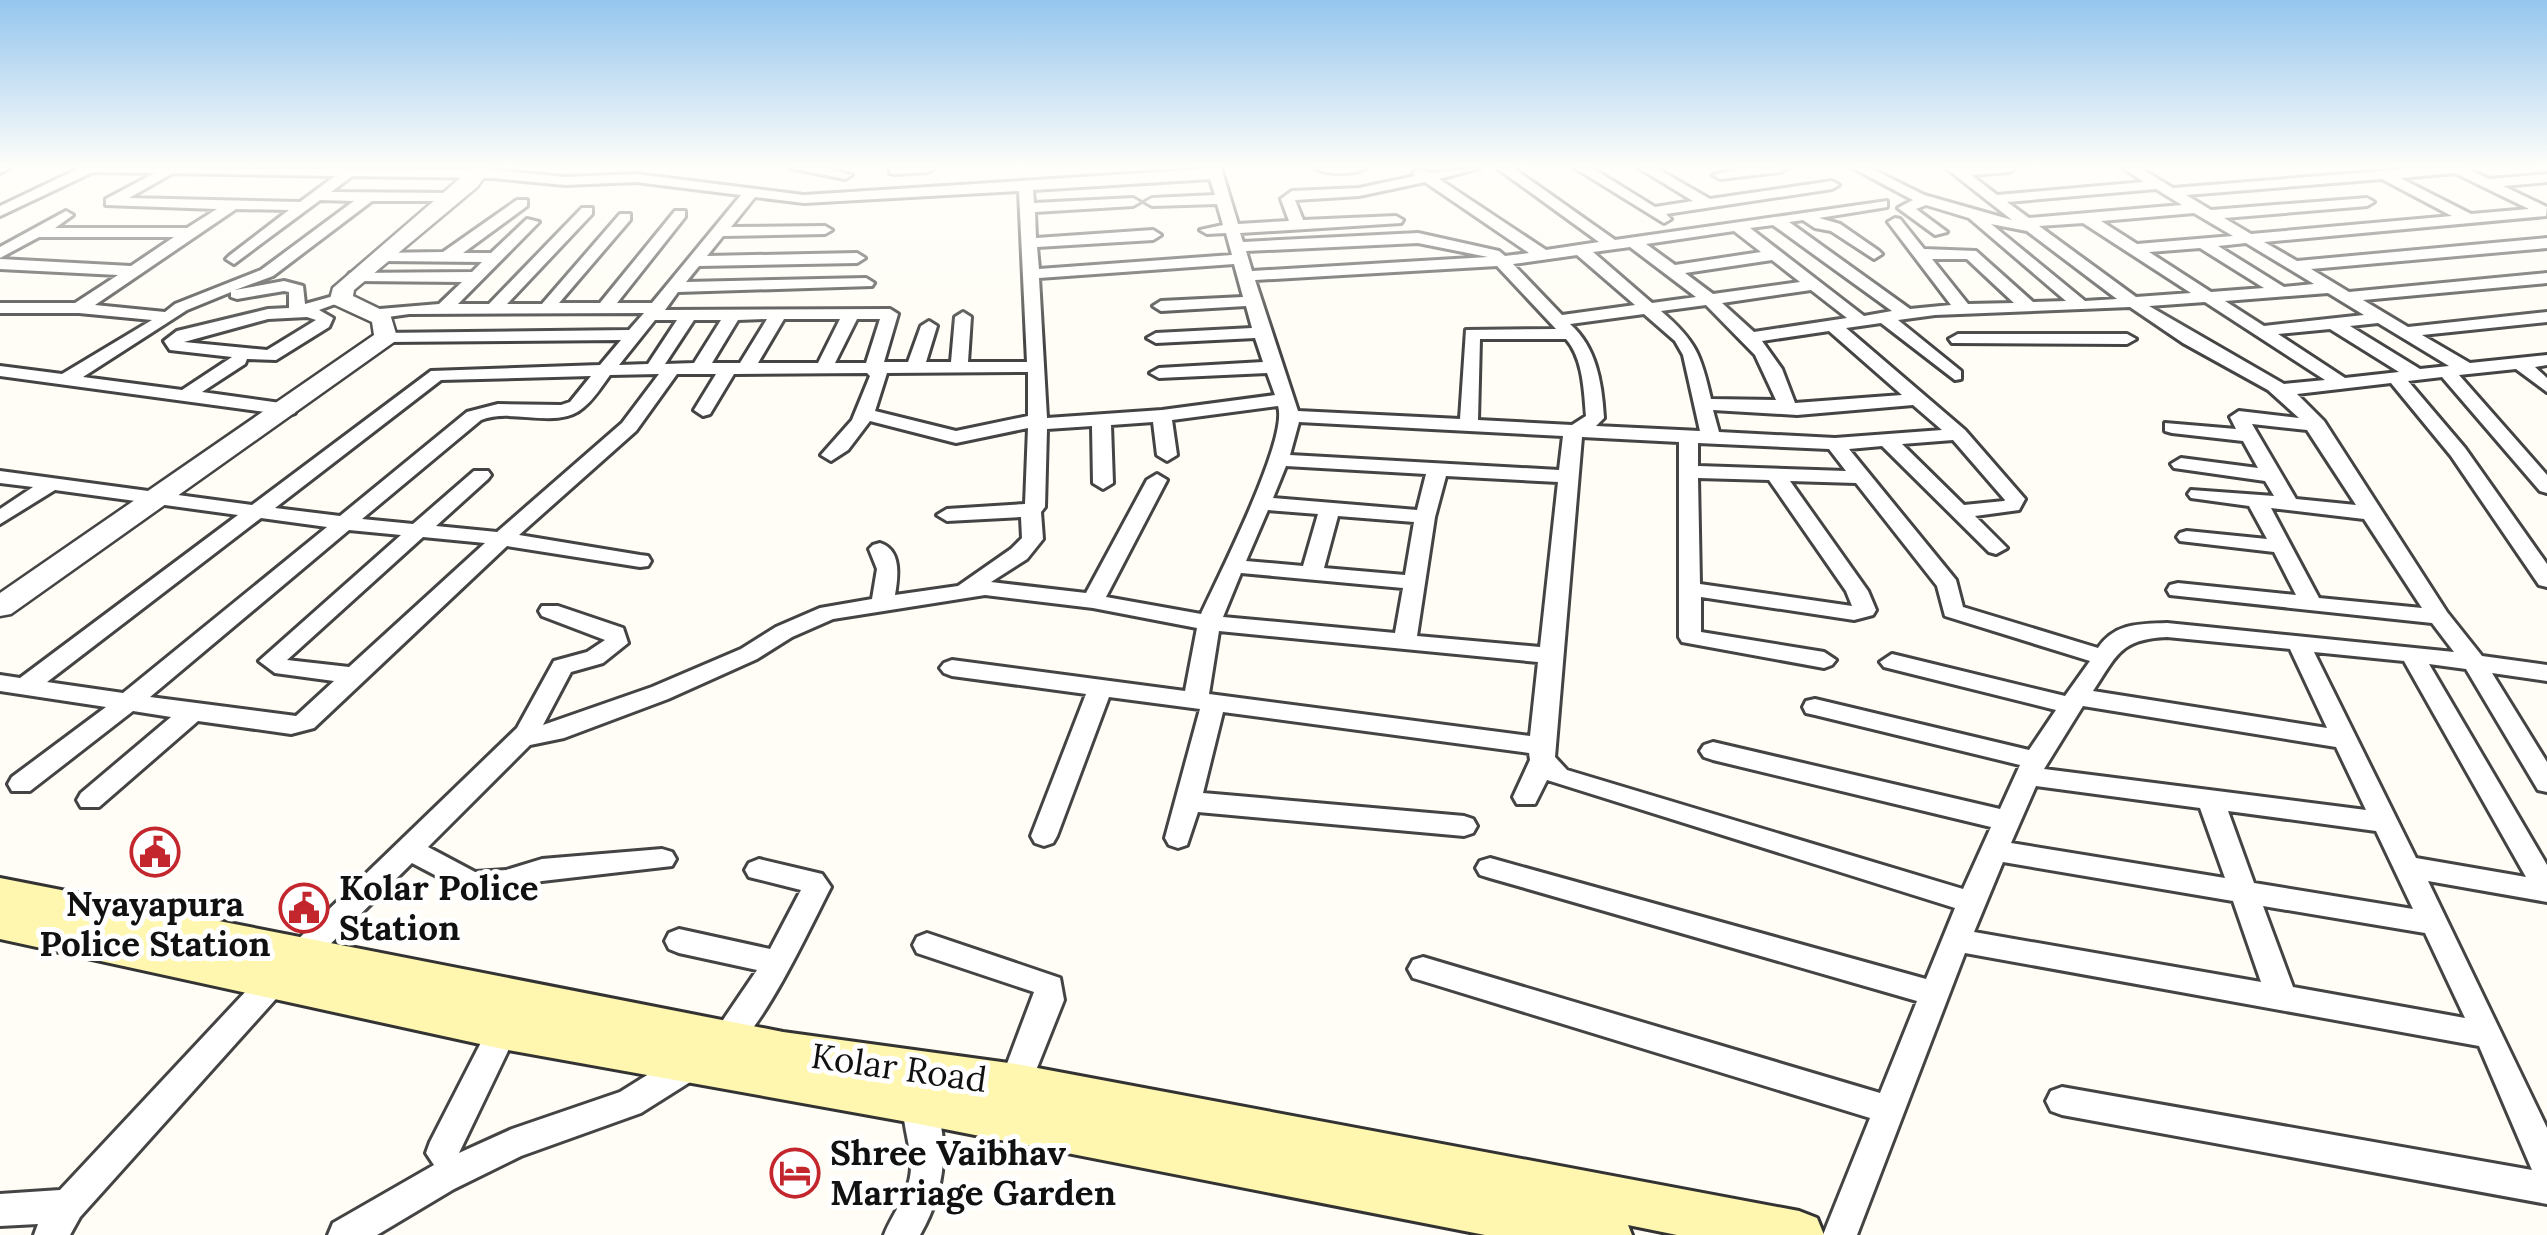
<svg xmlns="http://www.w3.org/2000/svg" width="2547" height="1235" viewBox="0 0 2547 1235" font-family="Lora,serif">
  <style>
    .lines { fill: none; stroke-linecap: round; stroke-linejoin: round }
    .minor-casing { stroke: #444; stroke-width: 6 }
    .tertiary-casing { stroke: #444; stroke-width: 5 }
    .secondary-casing { stroke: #333; stroke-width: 6 }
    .minor { fill: #fff; fill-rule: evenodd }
    .tertiary { fill: #fff; fill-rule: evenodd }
    .secondary { fill: #fff6b0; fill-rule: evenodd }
    .labels { text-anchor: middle; stroke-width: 10; stroke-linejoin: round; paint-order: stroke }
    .near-poi-label { font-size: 35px; font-weight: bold; fill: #111; stroke: #fff; text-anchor: start }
    .near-street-label { font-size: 35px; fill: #111; stroke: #fff }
  </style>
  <rect width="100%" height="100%" fill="#fffdf5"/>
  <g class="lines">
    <g class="minor-casing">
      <path id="minor" d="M0,168H10L0,173Z
        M80,168L493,170L565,177L636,174L804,195L1221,168L1238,224L1289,221L1281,199L1292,191L1359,188L1415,176L1413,173L1420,169L1429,173L1480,168L1439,179L1546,250L1599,242L1497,168H1513L1615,240L1887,201V207L1819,218L1840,224L1879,251L1882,254L1874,259L1831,231L1815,228L1803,220L1789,222L1910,309L1951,305L1888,222L1895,218L1900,219L1924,249L1976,251L2033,302L2066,301L1969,218L1926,205L1916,209L1947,232L1935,235L1898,208L1913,200L1853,168H1870L1924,195L2012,220L1946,168H2016L2009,172L1971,175L1997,195L2144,182L2123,168H2140L2173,188L2419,168H2466L2489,179L2547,174V182L2503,186L2547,207L2546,216L2264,242L2297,261L2547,238V248L2311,269L2349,292L2547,273V283L2363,300L2408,327L2547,312V322L2422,335L2470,363L2547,355V365L2535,367L2547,378V392L2516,369L2459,375L2547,475V493L2540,491L2442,377L2408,381L2465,448L2547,564V587L2539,585L2451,456L2391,383L2297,394L2324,421L2447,612L2482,656L2547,665V681L2492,673L2547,762V792L2538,790L2466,669L2429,664L2547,865V902L2428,881L2547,1128V1204L2062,1115L2051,1111L2046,1101L2051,1091L2062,1087L2532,1170L2479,1046L1965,953L1857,1235H1823L1870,1118L1423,981L1413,978L1408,969L1413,960L1423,957L1880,1093L1917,1001L1490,878L1480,875L1476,868L1480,861L1490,858L1926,979L1955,908L1547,780L1535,804H1517L1513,797L1530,760L1529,753L1223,712L1203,793L1464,816L1473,819L1477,826L1473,833L1464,836L1198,812L1187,845L1178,848L1169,845L1165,838L1200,709L1109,697L1057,836L1053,843L1044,846L1035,843L1031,836L1086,694L952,676L944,673L940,668L944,663L952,660L1185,691L1197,628L1093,608L985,595L833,619L792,637L757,659L668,699L564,738L530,745L428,847L475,872L506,870L542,859L662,849L672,852L676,859L672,866L542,881L506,892L471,894L412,863L283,991L80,1217L70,1235H34L38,1224L0,1226V1194L60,1190L263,973L517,728L554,661L587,652L605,640L542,616L539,611L542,606H558L623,628L628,643L603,663L571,672L543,725L652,687L741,649L776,627L820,608L872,599L877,569L869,549L873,545L880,543C902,550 898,577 895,595L958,586L1011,549L1022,538L1021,517L947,521L937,515L947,509L1025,504L1028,428L956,443L870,421L848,450L831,461L821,455L852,420L870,376L867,373L734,374L710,414L703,416L694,410L716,374H677L636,431L519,535L640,555L648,556L651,561L648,566L640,567L507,546L314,728L291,734L198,721L99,807H81L77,800L81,793L171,717L133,711L30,791H12L8,784L12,777L106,707L0,691V675L20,678L238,515L55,490L0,524V509L33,487L0,483V471L252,505L431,371L600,365L621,340L386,342L377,337L380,333L629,330L644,313L409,314L374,319L366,314L368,310L439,304L462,282L356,281L348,276L350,273L472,272L482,262L381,261L376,259V253L443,252L517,200H527V206L463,253H491L527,219L539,222L458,304H489L582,208H592V214L507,304H542L620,214H630V220L559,303H600L675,211H685V217L617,303H652L741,195L636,182L565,185L493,178L352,176L331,192L453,193L460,197L453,201H372L273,276L235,290L284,281L303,286L305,304L341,294L349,299L319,310L333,318L329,327L276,360L247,359L245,364L202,392L295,405V413L288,415L0,376V366L62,374L152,320L79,313H0V303H75L118,275L0,269V259L131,266L174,237H39L0,258V247L66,211L73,215L55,228H187L217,209L106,205V199L155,173L93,172L0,216V206ZM173,173L335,176L300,202L129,198ZM2455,173L2529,209L2471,214L2400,178ZM1210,179L1215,195L1152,198L1145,202L1152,206L1217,204L1223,225L1200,230L1207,234L1226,233L1232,255L1039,269L1037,247L1153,240L1161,235L1153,230L1036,238L1035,212L1133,206L1140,202L1133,198L1034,203L1033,190ZM2382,179L2452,216L2251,234L2224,218L2367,206L2374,202L2367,198L2211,210L2186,195ZM1425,182L1529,253L1505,256L1499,251L1418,233L1243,242L1240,233L1401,223L1403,220L1396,216L1303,220L1295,200L1359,196ZM2156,189L2182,205L2029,218L2007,202ZM1019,191L1027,362H968L971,317L963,312L955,317L951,362H926L937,326L929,321L921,326L908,362H884L898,314L890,309L665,310L678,292L872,286L874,283L866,278L686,282L699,266L857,263L865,258L857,253L707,256L723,236L825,234L832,230L825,226L731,227L755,197L804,203ZM320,200L354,201L261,270L175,304L165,312L95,305L236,209L289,210L229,256L226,259L234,264ZM2194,213L2233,236L2137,244L2101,221ZM2083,223L2191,293L2136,297L2039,226ZM1991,224L2027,231L2117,299L2085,301ZM1773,225L1892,311L1864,316L1750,228ZM1734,231L1761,252L1675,265L1646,244ZM1418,243L1488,257L1252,271L1246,251ZM2246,243L2314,284L2284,287L2218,246ZM1630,247L1696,297L1652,303L1593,252ZM2200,248L2264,288L2211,292L2149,252ZM1577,255L1635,305L1562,315L1513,264ZM1932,259H1967L2014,303L1968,304ZM1772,260L1800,282L1713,294L1685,273ZM1234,264L1243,297L1161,301L1153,306L1161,311L1246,306L1252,328L1156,333L1147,338L1156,343L1255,338L1263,362L1159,368L1150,373L1159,378L1267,373L1275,395L1162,410L1047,418L1039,278ZM1497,266L1556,329L1466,330L1460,419L1298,411L1255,280ZM1811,290L1847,318L1754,332L1722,303ZM284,291L289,292V308L268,309L177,331L164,341L170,350L232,357L182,390L83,377L187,310L231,292V297L237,299ZM2328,293L2364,315L2264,326L2225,301ZM2205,302L2325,380L2284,384L2149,306ZM1706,305L1755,355L1776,400L1711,399C1701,355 1696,341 1661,311ZM2130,307L2183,343L2268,390L2299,418L2239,411L2230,417L2236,429L2165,423V431L2172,433L2243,441L2258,468L2181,458L2171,464L2174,468L2265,481L2274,496L2191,490L2188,494L2191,498L2249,506L2267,539L2187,531L2180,533L2177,537L2180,541L2274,552L2296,595L2178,583L2170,585L2167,590L2170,595L2432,623L2454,652L2167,623C2139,624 2115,623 2098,648L1963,607L1956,580L1849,449L1882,446L1989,552L1996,554L2007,548L1975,516L2019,510L2025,499L1965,430L1846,328L1881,323L1955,380L1961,379V371L1898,320L1935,315ZM1644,314L1675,341L1683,355L1700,431L1596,426L1604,418C1602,382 1596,347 1570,324ZM307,317L316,320L267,350L184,342L268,319ZM767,319L740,363H712L738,320ZM784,319H840L818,363H758ZM857,319H880L866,363H835ZM655,320H677L648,364L619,365ZM694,320H721L694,363L665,364ZM2378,323L2449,366L2420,369L2350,326ZM2330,329L2399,372L2345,378L2278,334ZM1829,331L1902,395L1795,403L1782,369L1762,341ZM1480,339H1566C1583,358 1584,391 1586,416L1572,425L1478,420ZM1028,372V416L956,431L875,411L887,373ZM659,374L622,423L497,532L436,526L488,479L491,475L488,471H474L413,524L362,519L481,420C512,407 558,431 584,407C594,399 602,386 610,375ZM591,376L570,402L561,405L498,404L467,412L340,516L275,508L441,380ZM1913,405L1942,430L1835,438L1719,432L1713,410L1797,415ZM1278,406C1289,438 1218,577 1201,614L1106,597L1167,480L1157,474L1147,480L1086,593L991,582L1027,559L1043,539L1041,512L1045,507L1047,429L1092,426L1093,483L1103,489L1113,483L1111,425L1153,422L1157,455L1167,461L1177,455L1172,420ZM1299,422L1563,436L1559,470L1290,455ZM2252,424L2307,430L2356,505L2296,499ZM1582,437L1679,442V637L1682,642L1824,668L1832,665L1836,660L1824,652L1701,632V597L1854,620L1873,615L1876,610L1868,591L1790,481L1856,483L1937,586L1945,616L2090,661L2065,696L1892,654L1880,662L1884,667L2056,710L2029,750L1815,699L1806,701L1803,707L1806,713L1815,715L2020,765L2000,809L1713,742L1704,745L1700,751L1704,757L1713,760L1991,827L1963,889L1567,770L1555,757ZM1953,440L2005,500L2004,501L1964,505L1902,444ZM1698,443L1829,449L1846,471L1698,466ZM1286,466L1426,474L1417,510L1273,498ZM1446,476L1558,482L1540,647L1417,636L1435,517ZM1698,478L1769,480L1846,591L1852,606L1700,584ZM2271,508L2364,519L2422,608L2319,598ZM1268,510L1318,514L1303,566L1246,561ZM1338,516L1414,522L1405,575L1324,568ZM261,518L327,527L123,693L47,682ZM349,530L401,535L259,661L275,673L334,681L296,716L150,697ZM423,537L485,543L349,667L287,660ZM1241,573L1403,588L1395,633L1223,617ZM1219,631L1538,662L1530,736L1209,694ZM2167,637L2290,649L2327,728L2093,691C2117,655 2120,639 2167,637ZM2314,652L2404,661L2526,877L2416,858ZM2083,706L2336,747L2366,810L2044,769ZM2036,786L2200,808L2225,878L2011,843ZM2228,811L2376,831L2413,909L2254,883ZM2003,862L2233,901L2261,982L1974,932ZM2263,906L2425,933L2465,1018L2293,987Z
        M790,168H825L852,175L845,179Z
        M890,168H935L928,172L895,174L890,173Z
        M1315,168H1366C1355,175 1326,175 1315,168Z
        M1575,168H1592L1655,207L1693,201L1639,168H1656L1710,199L1832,181L1839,185L1832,189L1666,214L1671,219L1664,223Z
        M1745,168H1787L1780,172L1720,179L1713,175Z
        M1958,334H2127L2136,339L2127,344L1952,343L1949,339Z
        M759,859L822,874L831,887C811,925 757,1045 721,1058L710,1054L706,1045L757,970L679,953L669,949L665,941L669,933L679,929L770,949L801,890L749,877L745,870L749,863Z
        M927,933L1060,978L1064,1000L1023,1103L1012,1107L1001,1103L996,1093L1034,992L917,953L913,945L917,937Z
        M503,1017L514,1021L518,1030L459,1153L512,1129L620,1092L684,1052L695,1048L706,1052L711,1062L706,1072L641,1113L521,1156L454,1189L377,1235H328L333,1223L434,1165L426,1153L430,1142L492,1021Z
        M918,1084L929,1088C952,1137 946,1190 920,1235H884C893,1212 910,1194 911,1168C912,1142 896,1111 907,1088Z"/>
    </g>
    <g class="tertiary-casing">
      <path id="tertiary" d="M472,168H491L477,187L354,290L353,296L390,314L397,337L394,342L11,614L0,616V593L374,335L372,322L333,304L330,299L333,288Z"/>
    </g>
    <g class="secondary-casing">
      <path id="secondary" d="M0,878L783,1032L1016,1064L1799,1211L1817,1218L1824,1235H1677L1628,1225L1632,1235H1485L919,1124L503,1049L0,939Z"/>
    </g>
    <use href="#minor" class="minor"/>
    <use href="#tertiary" class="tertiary"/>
    <use href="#secondary" class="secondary"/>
  </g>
  <linearGradient id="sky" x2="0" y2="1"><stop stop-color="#95c6ee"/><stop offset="0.49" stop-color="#fffefa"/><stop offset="1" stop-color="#fffefa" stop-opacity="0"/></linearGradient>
  <rect width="2547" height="341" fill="url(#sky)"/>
  <defs>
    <g id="civic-ring" transform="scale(2.5)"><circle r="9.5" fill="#fff" stroke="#c4262e" stroke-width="1.5"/><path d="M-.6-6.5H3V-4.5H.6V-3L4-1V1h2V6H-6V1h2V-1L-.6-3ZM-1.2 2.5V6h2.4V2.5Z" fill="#c4262e"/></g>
    <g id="hotel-ring" transform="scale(2.5)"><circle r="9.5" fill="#fff" stroke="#c4262e" stroke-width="1.5"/><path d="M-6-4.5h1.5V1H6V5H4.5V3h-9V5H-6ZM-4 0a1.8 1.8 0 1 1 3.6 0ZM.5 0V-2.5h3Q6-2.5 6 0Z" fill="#c4262e"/></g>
  </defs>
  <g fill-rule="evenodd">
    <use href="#civic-ring" x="155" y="852"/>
    <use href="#civic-ring" x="304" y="908"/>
    <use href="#hotel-ring" x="795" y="1173"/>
  </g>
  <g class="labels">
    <g class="near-poi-label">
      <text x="339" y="900">Kolar Police<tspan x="339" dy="40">Station</tspan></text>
      <text x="155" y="916" text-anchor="middle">Nyayapura<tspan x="155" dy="40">Police Station</tspan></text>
      <text x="830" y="1165">Shree Vaibhav<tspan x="830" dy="40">Marriage Garden</tspan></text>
    </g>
    <g class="near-street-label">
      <text transform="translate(899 1068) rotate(8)" y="12">Kolar Road</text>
    </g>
  </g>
</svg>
